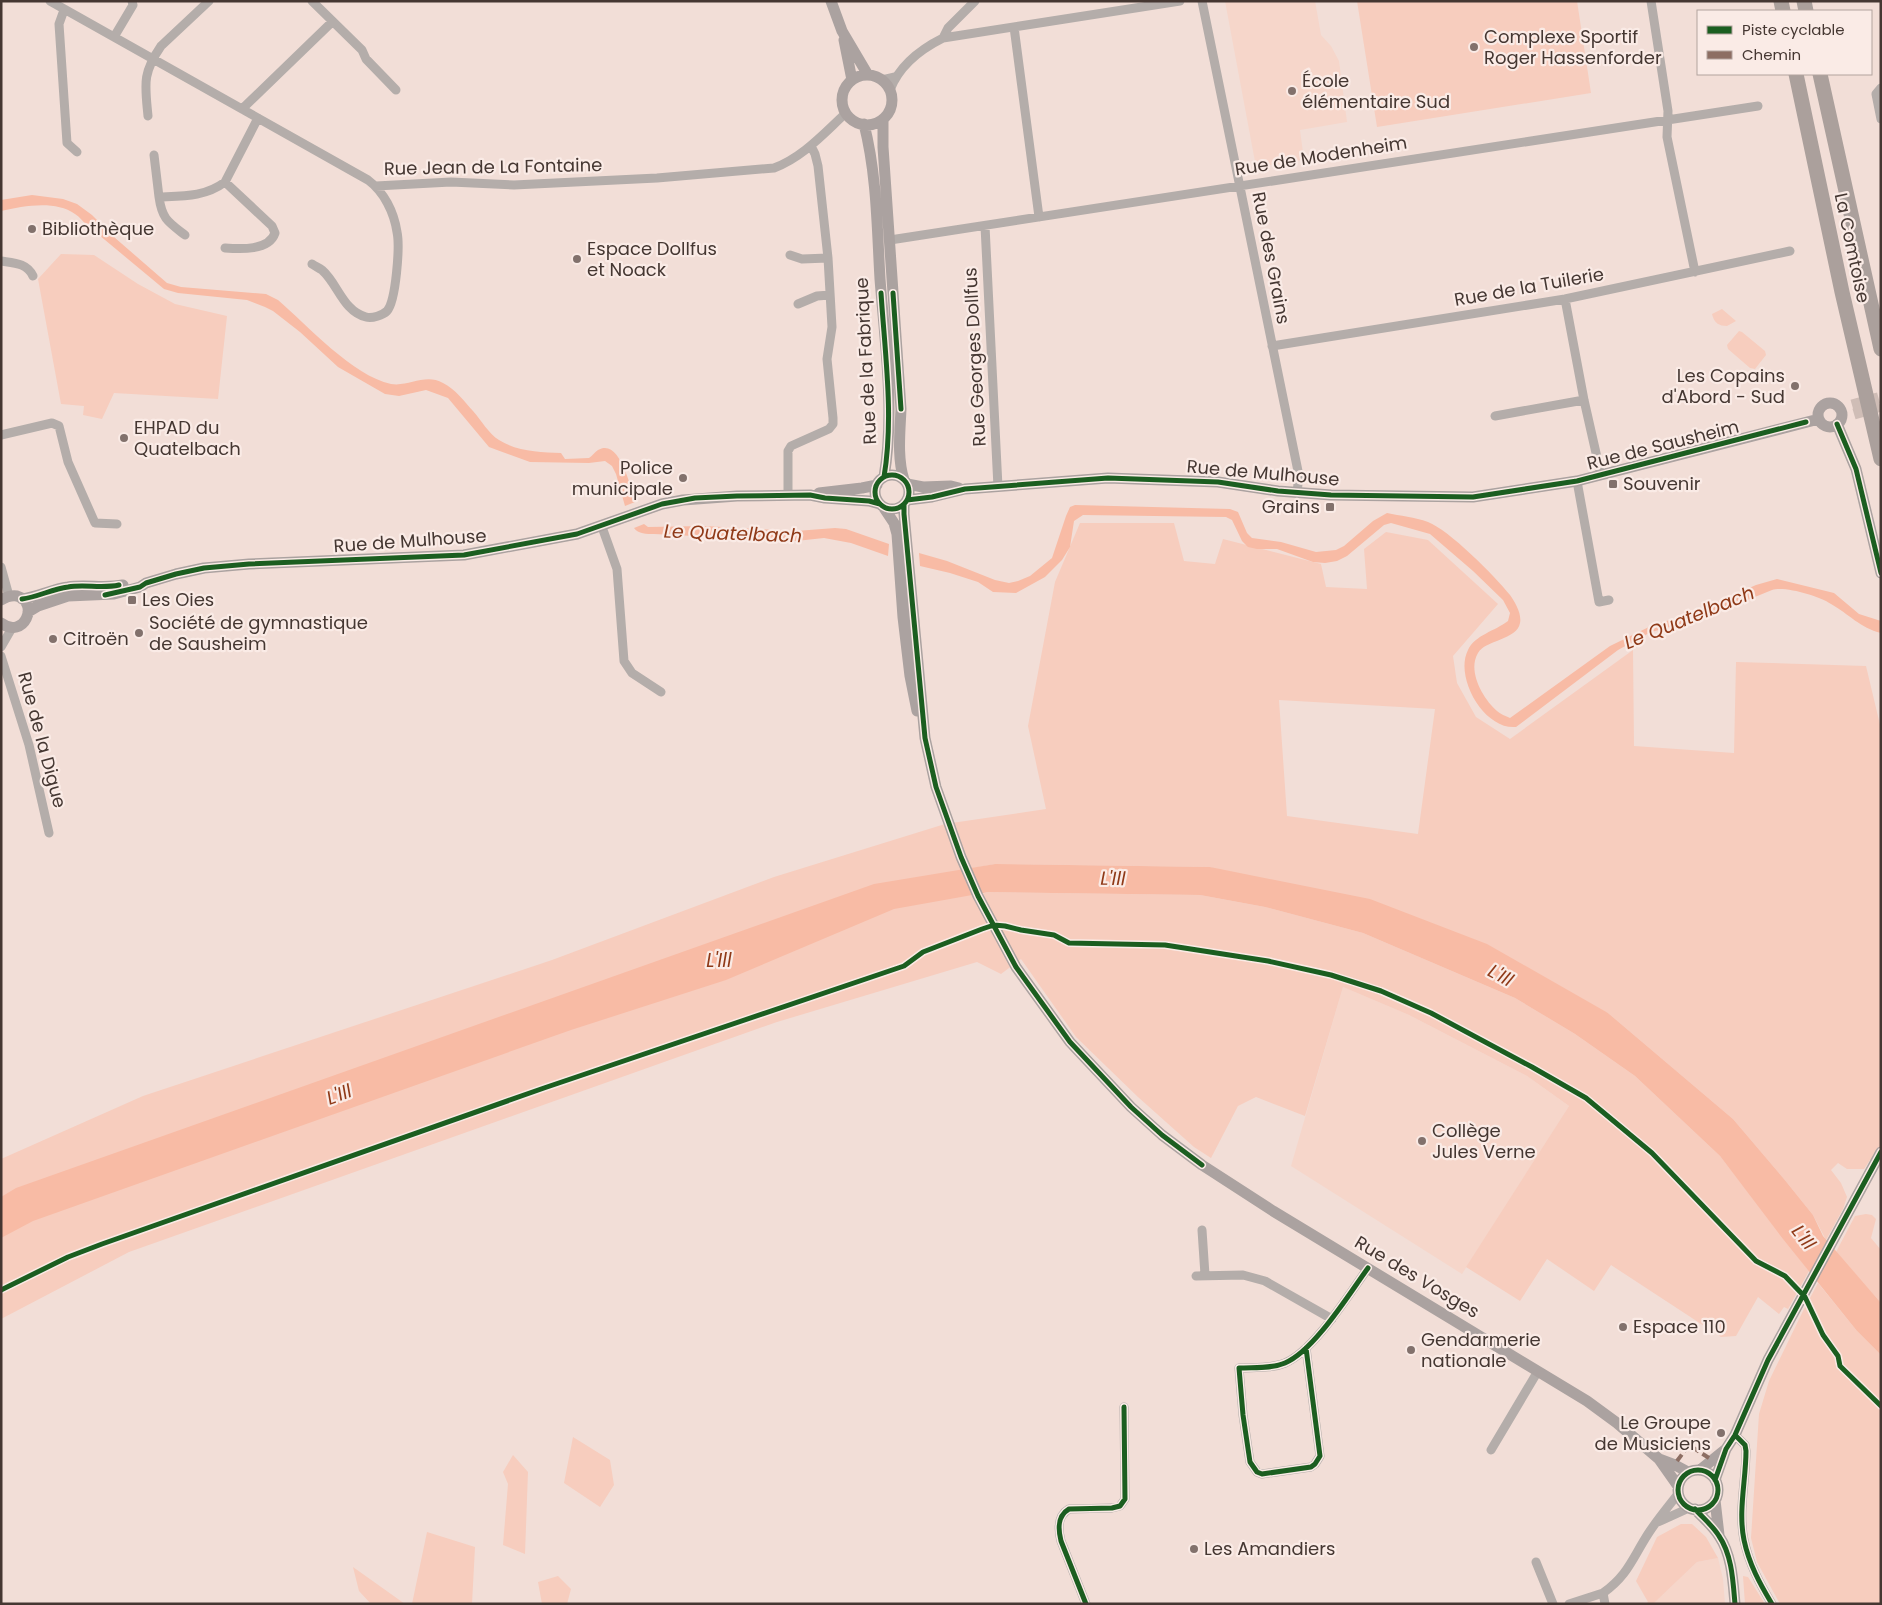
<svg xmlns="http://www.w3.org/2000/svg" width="1882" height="1605" viewBox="0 0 1882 1605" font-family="Poppins,sans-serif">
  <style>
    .built { fill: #f6d6ca }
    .green { fill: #f7cdbe; fill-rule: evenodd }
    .water { fill: #f8bba5 }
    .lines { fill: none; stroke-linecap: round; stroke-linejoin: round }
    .secondary-tunnel { stroke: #cfbdb6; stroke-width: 11; stroke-dasharray: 11 5.5; stroke-linecap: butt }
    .street { stroke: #b4adaa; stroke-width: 9 }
    .secondary { stroke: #aba2a0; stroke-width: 11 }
    .highway { stroke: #aba09c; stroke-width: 15 }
    .quiet { stroke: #8d6e63; stroke-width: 4; stroke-dasharray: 8 4; stroke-linecap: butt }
    .cycleway-casing { stroke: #faebe6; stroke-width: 8 }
    .cycleway { stroke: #1b5e20; stroke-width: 5 }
    .poi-dot { fill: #82716c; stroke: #faebe6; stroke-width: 2 }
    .labels { text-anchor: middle; stroke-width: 4.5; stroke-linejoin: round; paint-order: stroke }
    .poi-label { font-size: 18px; fill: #453732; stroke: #faebe6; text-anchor: start }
    .street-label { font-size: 18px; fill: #453732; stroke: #faebe6 }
    .water-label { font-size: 19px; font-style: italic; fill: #8f3917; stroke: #faebe6 }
  </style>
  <rect width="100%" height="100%" fill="#f2ded7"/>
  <path class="built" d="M1225,1H1315L1321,35L1331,46L1339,61L1347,122L1300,130L1304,160L1256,167Z
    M1343,987L1409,1015L1527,1076L1569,1106L1462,1274L1291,1166Z
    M1718,1558L1723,1579L1725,1604H1653L1697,1562Z"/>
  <path class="green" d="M1357,1H1577L1591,93L1377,127Z
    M61,254L94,255L138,284L175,304L227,316L218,399L114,393L102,419L83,415L84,406L61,404L38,279Z
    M1722,309L1736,321L1727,326C1719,326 1714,323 1712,314Z
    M1739,331L1742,332L1765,351L1766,355L1755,369L1750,368L1728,349L1727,345Z
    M1080,523H1174L1184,561L1215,564L1223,539L1321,564L1326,587L1367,589L1364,549L1386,532L1428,540L1498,604L1453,656L1457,683L1476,717L1510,739L1633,650L1634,746L1734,753L1736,662L1866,666L1881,729V1167L1870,1160L1864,1169H1847L1838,1163L1831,1170L1841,1183L1847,1197L1843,1209L1826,1240L1813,1215L1784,1179L1733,1119L1608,1013L1210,867L995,864L962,870L972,896L989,892L1200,895L1265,907L1363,933L1515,998L1575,1034L1635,1076L1720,1156L1809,1271L1788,1309L1784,1307L1779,1314L1758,1297L1736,1336L1721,1337L1611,1265L1594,1291L1547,1259L1520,1301L1466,1267L1569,1106L1527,1076L1409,1015L1343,987L1305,1116L1256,1097L1238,1106L1211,1158L1194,1147L1138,1097L1076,1037L1021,959L1001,974L977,962L777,1022L129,1252L1,1319V1159L143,1096L552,960L774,877L945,824L1046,809L1028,726L1055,582ZM1279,700L1435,709L1418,834L1287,816Z
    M1866,1214L1872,1215L1876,1219L1871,1238L1881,1250V1303L1836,1252L1855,1216Z
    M1818,1283L1857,1331L1881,1355V1604H1780L1757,1562L1751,1538L1759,1414L1769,1381L1803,1311Z
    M573,1437L610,1460L614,1485L600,1507L564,1483Z
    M513,1455L528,1472L525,1554L503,1545L508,1484L503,1472Z
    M1681,1524H1692L1706,1537L1718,1558L1697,1562L1653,1604H1646L1648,1602L1636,1581L1657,1537Z
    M427,1532L475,1547L472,1604H412Z
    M353,1567L405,1604H371L359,1591Z
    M558,1576L571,1589L567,1604H542L538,1582Z
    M1743,1576L1748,1577L1765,1604H1745Z"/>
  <path class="water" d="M32,195L63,199L77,204L92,215L114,237L167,283L181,287L266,294L278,300C307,325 353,376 391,384C409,387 425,373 443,383C455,389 464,401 473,411C481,420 489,434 499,440C518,452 540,452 561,453L565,459L589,458C592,456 595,452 598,450C620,437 631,489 635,502L625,506L616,474L612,466L605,461L589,463L530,462L497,450L489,447L448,398L426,390L399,396L385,394L338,367L300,332L273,311L265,307L247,300L178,293L164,289L87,225C83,222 80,217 75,214C55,200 24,206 1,211V200Z
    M1075,505L1230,509L1238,512L1247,533L1252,538L1281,542L1316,552L1336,550L1344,546L1373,521L1387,513C1400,516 1415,517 1428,522C1449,530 1495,576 1510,595C1515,602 1522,614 1520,623C1517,640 1485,640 1478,653C1467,671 1483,699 1497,711C1500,714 1506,716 1510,718L1610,646L1653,625L1690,614L1756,585L1777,579L1834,593L1859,614L1881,621V633C1860,628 1849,614 1831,604C1819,596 1785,586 1772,590L1701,619L1651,632L1618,650L1516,727C1484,730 1454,677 1468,650C1475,635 1495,631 1508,621L1510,613L1503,600L1473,571L1430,534L1391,523L1384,525L1347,556L1337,561L1325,563L1313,562L1277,549H1257L1248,547L1242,541L1232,520L1226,517L1083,515L1074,521L1070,547L1062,560L1045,577L1016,593L993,592L978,582L950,573L920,566L919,553L947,561L995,580L1009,583L1018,581L1030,576L1052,558L1066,516L1070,507Z
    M644,524L648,527L704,526L796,531L835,528L846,529L889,544L888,556L851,543L824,538L796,541L654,534C647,534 638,534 634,528Z
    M995,864L1210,867L1370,899L1487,944L1608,1013L1733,1119L1784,1179L1813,1215L1823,1236L1881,1303V1355L1857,1331L1783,1239L1720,1156L1635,1076L1575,1034L1515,998L1363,933L1265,907L1200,895L989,892L894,909L726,980L571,1030L33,1221L1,1238V1197L16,1188L874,884Z"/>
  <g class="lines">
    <path class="secondary-tunnel" d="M1852,405L1881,397
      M1854,414L1881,406"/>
    <path class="street" d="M50,1L368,180C384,192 394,212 397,232C400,246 396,301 387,311C383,315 372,319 366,317C343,311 338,284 322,270C319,268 315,266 312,264
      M312,1L362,50L366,59L396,90
      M1202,1L1299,476L1297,492
      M1651,1L1668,111L1667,137L1695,272
      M64,10L59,24L67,143L77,152
      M1014,27L1039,217
      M114,37L133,5L132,1
      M943,38L948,28L975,1
      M882,80L895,77
      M1881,88L1876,94L1881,119
      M890,90C899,66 921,49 943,38L1180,1
      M242,109L332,22
      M148,116C145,84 142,74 161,46L209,1
      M154,155L159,197
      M225,182L258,118
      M376,186L451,182L514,185L657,178L774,168C803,157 823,134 846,113
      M985,226L998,487
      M185,235C168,222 162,219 159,197C183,196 205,197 225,182L272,226L275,233C269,251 240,249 225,248
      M890,240L1758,106
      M790,255L802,259L828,258
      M1,261C14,263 27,263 33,276
      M1565,299L1584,400L1601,475
      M798,304L817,296L830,295
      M1272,346L1565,299L1790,251
      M1495,416L1584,400
      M1,435L52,423L59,426L68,462L95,523L117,524
      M1577,481L1599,602L1609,600
      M788,495V451L791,446L829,429L833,424V418L827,359L832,327L828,258L818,166L815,154L811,146
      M602,527L617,569L624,661L632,673L661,692
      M1,567L9,596
      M1,647L12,628
      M1,656L29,745L49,833
      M1202,1230L1205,1275
      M1196,1276L1243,1275L1265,1281L1332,1319
      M1306,1348L1320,1456L1315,1464L1311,1467L1262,1474L1257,1472L1250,1462L1243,1415L1239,1368C1253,1367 1271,1369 1285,1363C1314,1351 1349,1294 1368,1268
      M1735,1435L1745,1445L1746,1451C1746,1480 1738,1511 1744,1540C1749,1564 1760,1584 1772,1604
      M1491,1450L1538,1371
      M1658,1522L1689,1508
      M1536,1562L1553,1604
      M1086,1604L1061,1541C1058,1529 1057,1516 1069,1509L1112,1508L1120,1506L1125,1499L1124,1407
      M1569,1604L1603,1593
      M1605,1604L1603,1593C1628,1575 1632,1559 1648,1534C1657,1520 1668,1507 1678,1494"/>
    <path class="secondary" d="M831,1L842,31L868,75
      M844,40L852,80
      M842 100a25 25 0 1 1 50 0a25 25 0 1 1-50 0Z
      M883,119V147L901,409C900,432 897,458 904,480
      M864,124C877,175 877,228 880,279C885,344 895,413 884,477
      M1818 415a12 12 0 1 1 24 0a12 12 0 1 1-24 0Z
      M1837,424L1856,469L1881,573
      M875 492a17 17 0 1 1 34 0a17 17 0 1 1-34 0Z
      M907,484L923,487L951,486L959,488
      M819,493L862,488L877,485
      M907,500L932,497L965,489L1108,478L1218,482L1278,491L1331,495L1473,497L1577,481L1819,419
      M904,504V514L925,738L936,787L961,857L978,896L1016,967L1070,1042L1131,1107L1162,1135L1202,1165L1273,1211L1587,1401L1617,1423L1659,1459L1678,1486
      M884,508L894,523L897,534L903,617L910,676L917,711
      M22,599C38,597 52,589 68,587C86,584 104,589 123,585
      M1,600C6,597 11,595 17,596C40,603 24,640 1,623
      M28,612L38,606L68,596L114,594L140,587L146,583L176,574L204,568L249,564L464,555L577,534L662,504L683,500L737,496L810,495L825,498L869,501L880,504
      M1659,1459L1675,1465L1688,1472
      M1700,1470L1726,1449
      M1678 1490a20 20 0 1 1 40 0a20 20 0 1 1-40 0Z
      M1715,1480L1726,1449L1735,1435L1768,1360L1881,1152
      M1715,1500L1719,1535
      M1695,1509C1703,1518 1713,1526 1719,1536C1732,1555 1733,1581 1735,1604"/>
    <path class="highway" d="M1781,1L1783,11
      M1804,1L1806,11
      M1796,74L1842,292L1881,459
      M1820,74L1881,349"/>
    <path class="quiet" d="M1677,1461L1689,1445L1709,1458"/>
    <g class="cycleway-casing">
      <path id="cycleway" d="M881,293C885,354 894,417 884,477
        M893,293L901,409
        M1837,424L1856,469L1881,573
        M875 492a17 17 0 1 1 34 0a17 17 0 1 1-34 0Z
        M907,500L932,497L965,489L1108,478L1218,482L1278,491L1331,495L1473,497L1577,481L1806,422
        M904,504V514L925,738L936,787L961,857L978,896L1016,967L1070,1042L1131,1107L1162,1135L1202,1165
        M105,595L140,587L146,583L176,574L204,568L249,564L464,555L577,534L662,504L695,498L737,496L810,495L825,498L869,501L880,504
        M22,599C38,597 52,589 68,587C85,584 102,589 119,585
        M1,1290L68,1257L102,1244L544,1088L904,966L923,952L982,929L994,925L1005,926L1021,930L1054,935L1069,943L1165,945L1268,961L1331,975L1381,991L1431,1013L1532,1067L1586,1098L1652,1153L1756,1261L1785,1276L1805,1297L1823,1335L1838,1356L1840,1366L1881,1406
        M1306,1348L1320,1456L1315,1464L1311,1467L1262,1474L1257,1472L1250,1462L1243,1415L1239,1368C1253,1367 1271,1369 1285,1363C1314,1351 1349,1294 1368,1268
        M1735,1435L1745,1445L1746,1451C1746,1480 1738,1511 1744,1540C1749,1564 1760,1584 1772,1604
        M1678 1490a20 20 0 1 1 40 0a20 20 0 1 1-40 0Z
        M1715,1480L1726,1449L1735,1435L1768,1360L1881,1152
        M1695,1509C1703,1518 1713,1526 1719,1536C1732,1555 1733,1581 1735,1604
        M1086,1604L1061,1541C1058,1529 1057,1516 1069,1509L1112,1508L1120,1506L1125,1499L1124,1407"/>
    </g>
    <use href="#cycleway" class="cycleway"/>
  </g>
  <g class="poi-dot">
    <circle cx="1474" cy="47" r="5"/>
    <circle cx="1292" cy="91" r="5"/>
    <circle cx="32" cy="229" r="5"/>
    <circle cx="577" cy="259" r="5"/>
    <circle cx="1795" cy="386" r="5"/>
    <circle cx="124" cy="438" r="5"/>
    <circle cx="683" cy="478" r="5"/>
    <rect x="1608" y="479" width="10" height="10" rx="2.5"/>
    <rect x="1325" y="502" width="10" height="10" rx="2.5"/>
    <rect x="127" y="595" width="10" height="10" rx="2.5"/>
    <circle cx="139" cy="633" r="5"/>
    <circle cx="53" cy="639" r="5"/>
    <circle cx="1422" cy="1141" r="5"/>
    <circle cx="1623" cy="1327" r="5"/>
    <circle cx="1411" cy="1350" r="5"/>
    <circle cx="1721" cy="1433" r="5"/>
    <circle cx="1194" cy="1549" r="5"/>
  </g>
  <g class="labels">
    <g class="poi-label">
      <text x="1484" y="43">Complexe Sportif<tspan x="1484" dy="21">Roger Hassenforder</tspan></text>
      <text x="1302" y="87">École<tspan x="1302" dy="21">élémentaire Sud</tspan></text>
      <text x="42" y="235">Bibliothèque</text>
      <text x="587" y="255">Espace Dollfus<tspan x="587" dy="21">et Noack</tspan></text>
      <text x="1785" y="382" text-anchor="end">Les Copains<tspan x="1785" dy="21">d'Abord - Sud</tspan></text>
      <text x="134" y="434">EHPAD du<tspan x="134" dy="21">Quatelbach</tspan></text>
      <text x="673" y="474" text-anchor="end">Police<tspan x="673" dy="21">municipale</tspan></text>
      <text x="1623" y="490">Souvenir</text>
      <text x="1320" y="513" text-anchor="end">Grains</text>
      <text x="142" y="606">Les Oies</text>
      <text x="149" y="629">Société de gymnastique<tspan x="149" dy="21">de Sausheim</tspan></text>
      <text x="63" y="645">Citroën</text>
      <text x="1432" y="1137">Collège<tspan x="1432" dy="21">Jules Verne</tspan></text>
      <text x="1633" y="1333">Espace 110</text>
      <text x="1421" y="1346">Gendarmerie<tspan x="1421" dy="21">nationale</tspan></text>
      <text x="1711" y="1429" text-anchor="end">Le Groupe<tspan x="1711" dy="21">de Musiciens</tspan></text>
      <text x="1204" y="1555">Les Amandiers</text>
    </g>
    <g class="street-label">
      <text transform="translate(1321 156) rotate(-9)" y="6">Rue de Modenheim</text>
      <text transform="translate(493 167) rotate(-1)" y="6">Rue Jean de La Fontaine</text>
      <text transform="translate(1852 248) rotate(78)" y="6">La Comtoise</text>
      <text transform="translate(1271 258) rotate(79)" y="6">Rue des Grains</text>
      <text transform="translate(1529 287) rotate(-10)" y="6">Rue de la Tuilerie</text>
      <text transform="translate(975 357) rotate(-93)" y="6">Rue Georges Dollfus</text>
      <text transform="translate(866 361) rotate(-93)" y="6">Rue de la Fabrique</text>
      <text transform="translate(1663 445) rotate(-14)" y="6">Rue de Sausheim</text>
      <text transform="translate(1263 473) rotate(5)" y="6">Rue de Mulhouse</text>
      <text transform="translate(410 541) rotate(-4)" y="6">Rue de Mulhouse</text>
      <text transform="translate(42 740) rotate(75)" y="6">Rue de la Digue</text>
      <text transform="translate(1417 1277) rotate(31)" y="6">Rue des Vosges</text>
    </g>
    <g class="water-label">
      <text transform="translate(733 533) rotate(2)" y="7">Le Quatelbach</text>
      <text transform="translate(1689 617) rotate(-22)" y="7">Le Quatelbach</text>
      <text transform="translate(1113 878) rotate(1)" y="7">L'Ill</text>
      <text x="719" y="967">L'Ill</text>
      <text transform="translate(1501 975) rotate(29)" y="7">L'Ill</text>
      <text transform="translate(339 1094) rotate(-20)" y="7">L'Ill</text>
      <text transform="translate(1804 1237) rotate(52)" y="7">L'Ill</text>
    </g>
  </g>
  <rect width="1882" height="1605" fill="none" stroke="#453732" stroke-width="5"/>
  <rect x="1697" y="10" width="175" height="65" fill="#faebe6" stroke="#b2a39e"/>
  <rect x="1707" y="26" width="25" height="8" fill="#1b5e20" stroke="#b2a39e"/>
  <text x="1742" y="35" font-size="15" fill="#453732">Piste cyclable</text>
  <rect x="1707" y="51" width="25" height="8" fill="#8d6e63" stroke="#b2a39e"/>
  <text x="1742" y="60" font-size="15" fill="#453732">Chemin</text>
</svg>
